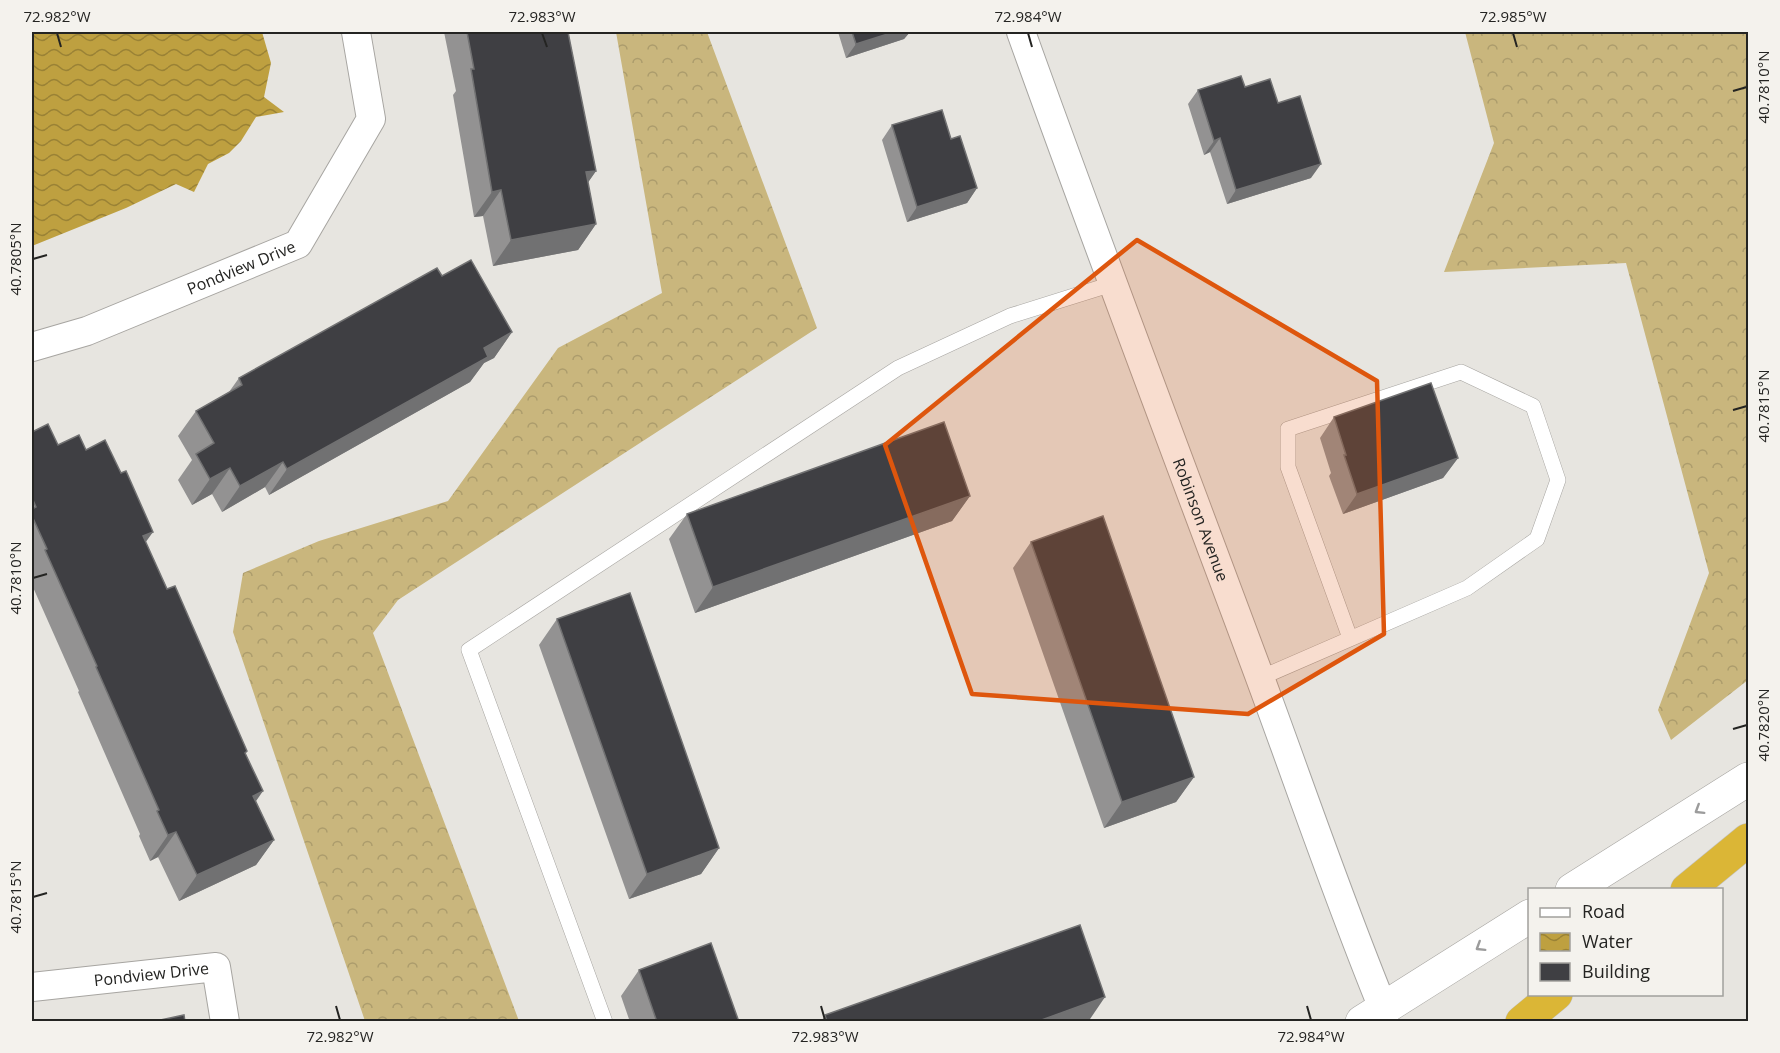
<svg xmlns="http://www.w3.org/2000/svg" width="1780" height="1053" viewBox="0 0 1780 1053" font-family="'Open Sans',sans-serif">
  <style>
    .forest { fill: url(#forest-crowns) }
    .water { fill: url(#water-waves) }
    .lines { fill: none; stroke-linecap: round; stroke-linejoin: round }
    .service-casing { stroke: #a7a5a1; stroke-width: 16 }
    .minor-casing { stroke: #a7a5a1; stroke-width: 30 }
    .tertiary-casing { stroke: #a7a5a1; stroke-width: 34 }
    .motorway-casing { stroke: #c2c2c1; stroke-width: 34 }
    .service { stroke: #fff; stroke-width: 15 }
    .minor { stroke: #fff; stroke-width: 28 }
    .tertiary { stroke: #fff; stroke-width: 33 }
    .motorway { stroke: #dbb636; stroke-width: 33 }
    .wall { fill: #939292 }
    .shaded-wall { fill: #717172 }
    .building { fill: #3f3f43; stroke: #717172; stroke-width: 1.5 }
    .oneway { stroke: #9c9c9c }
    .marked { fill: #de560d; fill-opacity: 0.2; stroke: #de560d; stroke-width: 4.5; stroke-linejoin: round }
    .ticks { fill: none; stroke: #242422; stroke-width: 2 }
    .labels { text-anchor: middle; stroke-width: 6; stroke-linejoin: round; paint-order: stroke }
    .street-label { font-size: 16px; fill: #242422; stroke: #f4f2ed }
    .neatline { fill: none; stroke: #242422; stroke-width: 2 }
    .ticks-label { font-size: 15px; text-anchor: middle; fill: #242422 }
  </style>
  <defs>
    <pattern id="forest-crowns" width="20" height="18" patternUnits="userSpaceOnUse" patternTransform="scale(1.5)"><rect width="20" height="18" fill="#c9b67d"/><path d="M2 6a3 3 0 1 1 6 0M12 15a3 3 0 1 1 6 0" fill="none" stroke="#ac9c6c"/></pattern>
    <pattern id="water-waves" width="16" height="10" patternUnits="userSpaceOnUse" patternTransform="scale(1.5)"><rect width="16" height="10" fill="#bea040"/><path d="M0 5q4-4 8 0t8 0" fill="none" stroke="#9a8235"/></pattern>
  </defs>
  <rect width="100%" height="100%" fill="#e7e5e0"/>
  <path class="forest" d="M616,32H707L817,328L398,600L373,633L519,1021H365L233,632L243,573L319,541L448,501L558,348L662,293Z
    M1465,32H1748V680L1671,740L1658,710L1709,573L1626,263L1444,272L1494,143Z"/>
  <path class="water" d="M32,32H262L271,63L264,97L284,112L256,117L241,141L229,153L208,164L194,192L176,184L126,208L32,246Z"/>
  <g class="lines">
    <g class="service-casing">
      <path id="service" d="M1260,678L1467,588L1537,539L1558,480L1533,406L1461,372L1288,429V467L1350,638
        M605,1022L469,650L898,368L1010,316L1112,284"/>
    </g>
    <g class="minor-casing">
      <g id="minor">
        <path id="s1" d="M1021,32C1098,247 1179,460 1259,675C1300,786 1338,898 1383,1008"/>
        <path id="s2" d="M32,347L87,331L298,244L371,119L356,32"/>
        <path id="s3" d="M32,987L216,967L225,1022"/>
      </g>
    </g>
    <g class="tertiary-casing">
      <path id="tertiary" d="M1572,890L1748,779
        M1362,1022L1530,916"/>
    </g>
    <g class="motorway-casing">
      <path id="motorway" d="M1687,890L1748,840
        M1522,1022L1556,994"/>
    </g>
    <use href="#service" class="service"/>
    <use href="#minor" class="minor"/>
    <use href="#tertiary" class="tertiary"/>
    <use href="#motorway" class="motorway"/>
  </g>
  <path class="wall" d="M444,32H568L596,171L588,182L596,224L578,250L493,266L483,216L474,217L453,95L456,91Z
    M838,32H910L904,39L846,58Z
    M1245,87L1278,103L1311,178L1227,204L1210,152L1204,155L1188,104L1198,90Z
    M892,125L977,188L967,203L907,222L882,140Z
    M442,276L512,332L494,358L484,363L470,382L269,495L265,487L222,512L212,494L192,505L178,480L192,460L178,436L196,411L229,392L239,378Z
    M1334,417L1458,458L1443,478L1343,514L1329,476L1331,473L1320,438Z
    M32,432L58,445L86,450L145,542L246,754L256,801L274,840L256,865L179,901L158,857L150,861L139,836L140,834L78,692L79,691L32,585Z
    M970,496L952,521L695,613L669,539L687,514Z
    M1031,542L1194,777L1176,802L1104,828L1013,568Z
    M557,619L719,848L701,874L629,899L539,645Z
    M639,970L739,1022H630L621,996Z
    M825,1015L1088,1022H821Z"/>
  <path class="shaded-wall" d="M894,32H910L904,39L846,58L856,44Z
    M1220,138L1210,152L1204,155L1214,141Z
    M1321,164L1311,178L1227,204L1236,190Z
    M596,171L578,197L586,172Z
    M977,188L967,203L907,222L917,207Z
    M501,190L483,216L474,217L492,192Z
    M596,224L578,250L493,266L511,240Z
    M512,332L494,358L484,363L470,382L269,495L287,469L484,348Z
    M1458,458L1443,478L1343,514L1357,494Z
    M283,462L265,487L222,512L240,486Z
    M230,468L212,494L192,505L210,479Z
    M970,496L952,521L695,613L713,587Z
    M153,532L135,557L143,536Z
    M1194,777L1176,802L1104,828L1122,802Z
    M263,791L245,817L253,796Z
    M176,832L158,857L150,861L168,835Z
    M274,840L256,865L179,901L197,875Z
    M719,848L701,874L629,899L647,874Z
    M1105,997L1088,1022H1036Z"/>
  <path class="building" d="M467,32H568L596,171L586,172L596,224L511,240L501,190L492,192L471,69H474Z
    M852,32H894L856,44Z
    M1241,76L1245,87L1270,79L1278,103L1300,96L1321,164L1236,190L1220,138L1214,141L1198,90Z
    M942,110L951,139L960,136L977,188L917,207L892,125Z
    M471,260L512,332L484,348L488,357L287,469L283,462L240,486L230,468L210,479L196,454L214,443L196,411L242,385L239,378L437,268L442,276Z
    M1431,383L1458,458L1357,494L1344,455H1346L1334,417Z
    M944,422L970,496L713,587L687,514Z
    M48,424L58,445L79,435L86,450L105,440L121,473L126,471L153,532L143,536L167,589L175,586L247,751L245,753L263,791L253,796L274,840L197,875L176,832L168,835L157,811L159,810L96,667L97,666L45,550L47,549L32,516V509L36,507L32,498V432Z
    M1103,516L1194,777L1122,802L1031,542Z
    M630,593L719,848L647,874L557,619Z
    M1080,925L1105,997L1036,1022H827L825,1015Z
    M711,943L739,1022H657L639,970Z
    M184,1015L185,1022H151Z"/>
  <defs><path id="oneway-chevron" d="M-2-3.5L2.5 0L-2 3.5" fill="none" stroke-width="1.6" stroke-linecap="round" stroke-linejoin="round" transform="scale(1.5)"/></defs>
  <g class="oneway">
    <use href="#oneway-chevron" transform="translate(1699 810) rotate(148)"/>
    <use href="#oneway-chevron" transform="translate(1480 947) rotate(148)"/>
  </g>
  <path class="marked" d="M1137,240L1377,381L1384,634L1248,714L972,694L885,445Z"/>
  <path class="ticks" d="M57,33L61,47M542,33L547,47M1028,33L1032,47M1513,33L1517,47M1733,91L1747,87M33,259L47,255M1733,410L1747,406M33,578L47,574M1733,729L1747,725M33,897L47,893M336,1006L340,1020M821,1006L825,1020M1307,1006L1311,1020"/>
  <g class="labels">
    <g class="street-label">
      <text dy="6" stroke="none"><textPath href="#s2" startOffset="224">Pondview Drive</textPath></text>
      <text dy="6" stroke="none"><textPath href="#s1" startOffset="520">Robinson Avenue</textPath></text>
      <text dy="6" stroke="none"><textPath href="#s3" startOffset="120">Pondview Drive</textPath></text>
    </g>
  </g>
  <rect width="1780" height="1053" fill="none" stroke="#f4f2ed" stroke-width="66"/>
  <rect x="1528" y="888" width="195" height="108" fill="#f4f2ed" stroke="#a1a09c" stroke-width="1.5"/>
  <rect x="1540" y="908" width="30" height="9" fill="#ffffff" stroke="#a1a09c" stroke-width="1.5"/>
  <text x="1582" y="918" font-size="18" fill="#242422">Road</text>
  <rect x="1540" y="933" width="30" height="18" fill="url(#water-waves)" stroke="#a1a09c" stroke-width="1.5"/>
  <text x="1582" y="948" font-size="18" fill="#242422">Water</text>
  <rect x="1540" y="963" width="30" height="18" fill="#3f3f43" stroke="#a1a09c" stroke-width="1.5"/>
  <text x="1582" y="978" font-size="18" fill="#242422">Building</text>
  <rect x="33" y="33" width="1714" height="987" class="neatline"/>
  <g class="ticks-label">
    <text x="57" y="22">72.982°W</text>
    <text x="542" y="22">72.983°W</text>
    <text x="1028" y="22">72.984°W</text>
    <text x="1513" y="22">72.985°W</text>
    <text transform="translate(1764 87) rotate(-90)" y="5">40.7810°N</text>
    <text transform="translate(16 259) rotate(-90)" y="5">40.7805°N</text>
    <text transform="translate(1764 406) rotate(-90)" y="5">40.7815°N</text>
    <text transform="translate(16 578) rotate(-90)" y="5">40.7810°N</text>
    <text transform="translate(1764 725) rotate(-90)" y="5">40.7820°N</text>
    <text transform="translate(16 897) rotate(-90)" y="5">40.7815°N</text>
    <text x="340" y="1042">72.982°W</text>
    <text x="825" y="1042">72.983°W</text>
    <text x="1311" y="1042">72.984°W</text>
  </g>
</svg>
